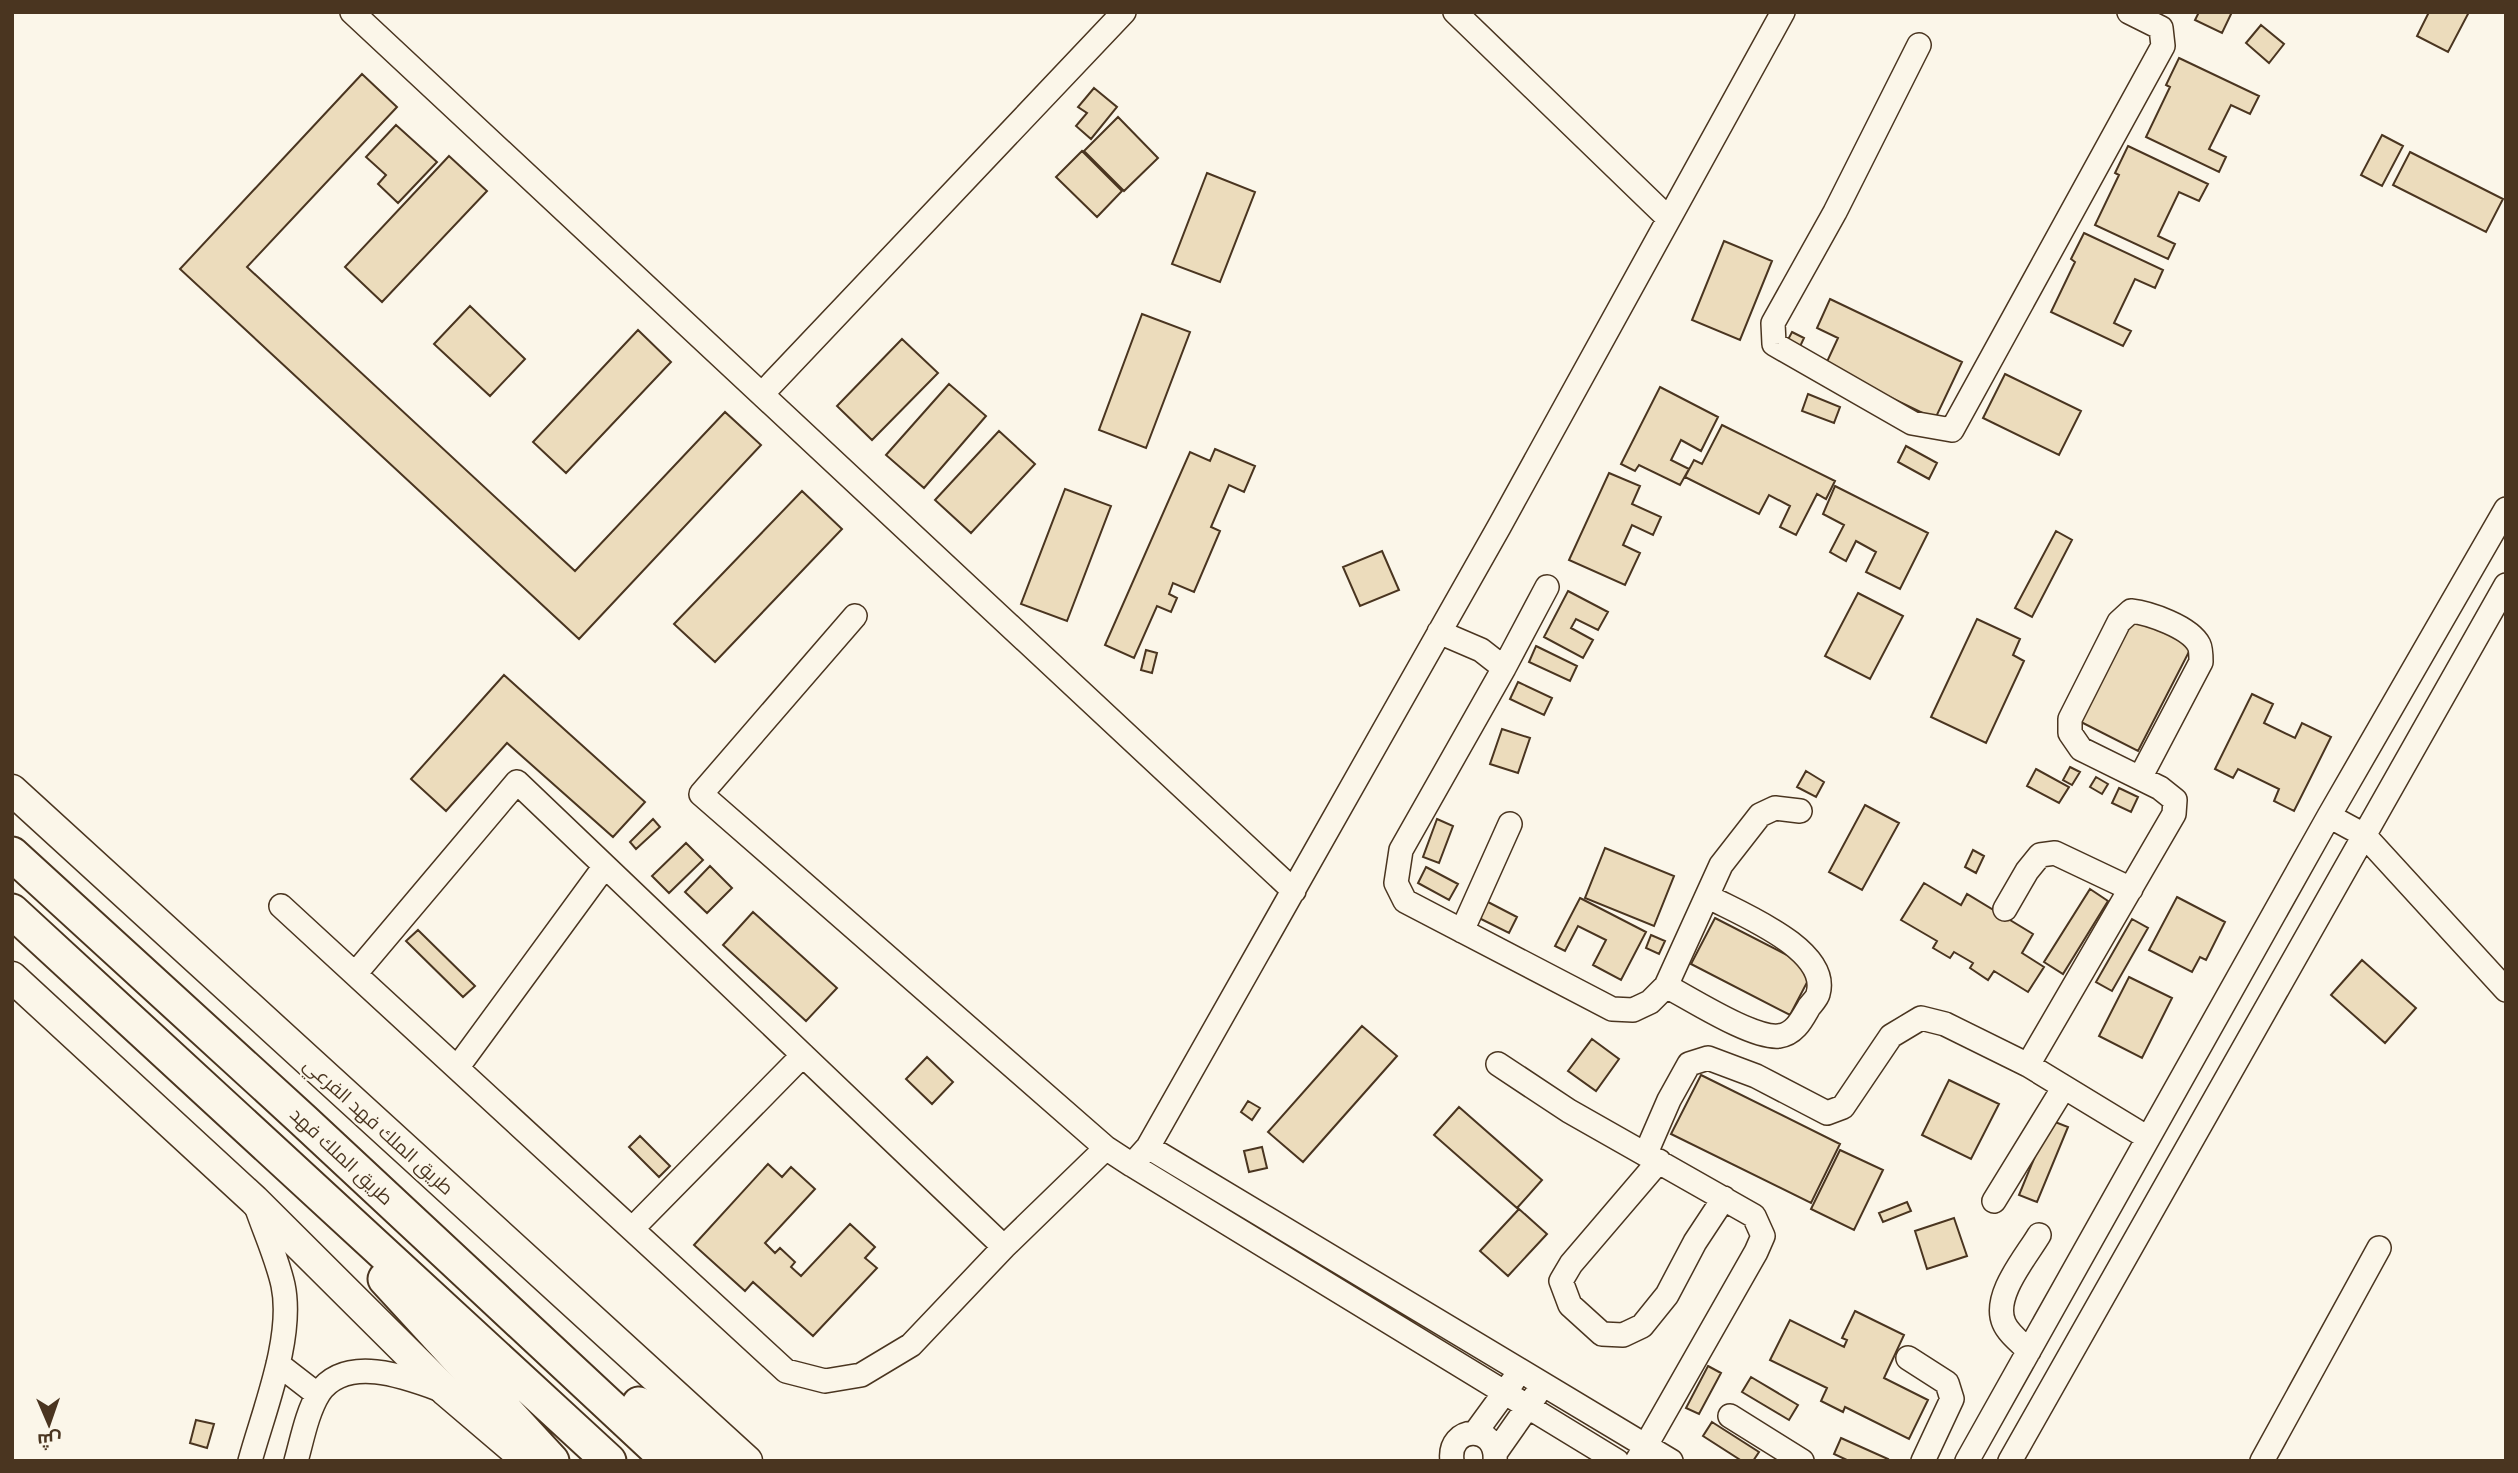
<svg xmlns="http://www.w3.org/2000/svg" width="2518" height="1473" viewBox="0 0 2518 1473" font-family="'PT Sans',Cairo,sans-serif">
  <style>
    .building { fill: #ecdcbc; stroke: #4a3520; stroke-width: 2 }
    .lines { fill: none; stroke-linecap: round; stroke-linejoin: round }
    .minor-casing { stroke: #4a3520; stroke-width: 26 }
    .major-casing { stroke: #4a3520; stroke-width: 33 }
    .highway-casing { stroke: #4a3520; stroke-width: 37 }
    .minor { stroke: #fbf6e9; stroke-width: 23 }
    .major { stroke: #fbf6e9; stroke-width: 30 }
    .highway { stroke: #fbf6e9; stroke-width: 33 }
    .labels { text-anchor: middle; stroke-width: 5; stroke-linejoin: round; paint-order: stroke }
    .street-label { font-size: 19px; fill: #4a3520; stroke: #fbf6e9 }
  </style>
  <rect width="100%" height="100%" fill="#fbf6e9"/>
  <path class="building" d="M2199,12H2232L2222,33L2195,20Z
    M2429,12H2469L2448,52L2417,36Z
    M2261,25L2284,44L2269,63L2246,43Z
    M2179,58L2259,96L2250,114L2231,105L2209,149L2226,157L2219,172L2146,137L2170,87L2166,85Z
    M362,74L397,107L247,267L575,571L725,412L761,445L579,639L180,269Z
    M1094,88L1117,107L1091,139L1076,126L1087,113L1078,107Z
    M1118,117L1158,158L1124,191L1084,151Z
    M396,125L437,162L398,203L378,184L386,175L366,157Z
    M2382,135L2403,146L2382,186L2361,175Z
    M2128,146L2208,184L2199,201L2179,192L2158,236L2175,244L2168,259L2095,225L2119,175L2115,173Z
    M1082,151L1122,191L1097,217L1056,177Z
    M2410,152L2503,199L2486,232L2393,185Z
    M449,156L487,191L382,302L345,267Z
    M1207,173L1255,192L1220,282L1172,264Z
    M2084,233L2163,270L2155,288L2135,279L2114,323L2131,331L2123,346L2051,312L2075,262L2071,259Z
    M1724,241L1772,261L1740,340L1692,320Z
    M1830,299L1962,362L1935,419L1825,366L1838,338L1817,328Z
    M470,306L525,359L490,396L434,344Z
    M1142,314L1190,332L1146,448L1099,430Z
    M638,330L671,362L566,473L533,442Z
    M1792,332L1804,338L1796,355L1783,349Z
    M902,339L938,373L872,440L837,406Z
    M2005,374L2081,411L2059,455L1983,418Z
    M949,384L986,416L924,488L886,455Z
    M1660,387L1718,417L1701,451L1681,440L1671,460L1689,469L1680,485L1639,465L1635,471L1621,464Z
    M1808,394L1840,407L1834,423L1802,411Z
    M1722,425L1835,481L1826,499L1817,494L1796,535L1780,527L1790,506L1769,495L1759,514L1685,477L1694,460L1702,464Z
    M999,431L1035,464L971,533L935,500Z
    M1906,446L1937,463L1929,479L1898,462Z
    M1215,449L1255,466L1244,492L1229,485L1211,527L1220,531L1194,592L1173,583L1169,594L1177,598L1171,612L1157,606L1134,658L1105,645L1190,452L1210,461Z
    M1609,473L1640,486L1632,504L1661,517L1653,535L1632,525L1623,545L1640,553L1625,585L1569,560Z
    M1835,486L1928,533L1900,589L1866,572L1876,552L1856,541L1846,561L1830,552L1844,525L1823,514Z
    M1065,489L1111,506L1067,621L1021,604Z
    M802,491L842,529L715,662L674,624Z
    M2056,531L2072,540L2032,617L2015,608Z
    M1382,551L1399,590L1360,606L1343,567Z
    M1568,591L1608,612L1598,630L1576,619L1571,628L1593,640L1583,658L1544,637Z
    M1858,593L1903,616L1870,679L1825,656Z
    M2134,612L2194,642L2138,751L2079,721Z
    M1977,619L2020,639L2013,655L2024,661L1986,743L1931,717Z
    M1536,646L1577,666L1570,681L1529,662Z
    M1146,650L1157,653L1152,673L1141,670Z
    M504,675L645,802L613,837L507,743L446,811L411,779Z
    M1518,682L1552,698L1544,715L1510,699Z
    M2252,694L2273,704L2264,723L2295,738L2302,723L2331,737L2294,811L2274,801L2279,789L2238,769L2233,778L2215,769Z
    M1502,729L1530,738L1518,773L1490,764Z
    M2070,767L2080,772L2072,785L2063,780Z
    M2036,769L2069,787L2059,803L2027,786Z
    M1806,771L1824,782L1816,797L1797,787Z
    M2096,777L2108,784L2102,794L2090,787Z
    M2119,788L2138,797L2131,812L2112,803Z
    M1865,805L1899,823L1862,890L1829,872Z
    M653,819L660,827L636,849L630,842Z
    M1437,819L1453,826L1439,863L1423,857Z
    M686,843L703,860L669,893L652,876Z
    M1605,848L1674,876L1654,926L1585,898Z
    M1973,850L1984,856L1976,873L1965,867Z
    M710,866L732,888L707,913L685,892Z
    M1426,867L1458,884L1449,900L1418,883Z
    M1924,883L1961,905L1967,894L2033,934L2022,953L2044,967L2028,992L1994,971L1988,980L1970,968L1973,963L1954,952L1950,958L1933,948L1937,941L1901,920Z
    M2090,889L2108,901L2063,974L2044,962Z
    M2177,897L2225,922L2206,960L2200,957L2192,972L2149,950Z
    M1580,898L1646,932L1621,980L1593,965L1606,940L1578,926L1565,951L1555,946Z
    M1486,901L1517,917L1509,933L1477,917Z
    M753,912L837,988L806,1021L723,945Z
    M1715,918L1814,969L1790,1015L1691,964Z
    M2132,919L2148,928L2112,991L2096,982Z
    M418,930L475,986L463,997L406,941Z
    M1651,935L1665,941L1659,954L1646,948Z
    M2362,960L2416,1008L2385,1043L2331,995Z
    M2129,977L2172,998L2142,1058L2099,1036Z
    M1362,1026L1397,1056L1303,1162L1268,1132Z
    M1592,1039L1619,1059L1596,1091L1568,1071Z
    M927,1057L953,1082L932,1104L906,1079Z
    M1701,1075L1840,1144L1811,1203L1671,1134Z
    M1949,1080L1999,1104L1971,1159L1922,1135Z
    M1248,1101L1260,1108L1252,1120L1241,1112Z
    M1459,1107L1542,1180L1517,1208L1434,1135Z
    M2050,1120L2068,1127L2037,1202L2019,1195Z
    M640,1136L670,1166L659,1177L629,1147Z
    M1262,1147L1267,1168L1249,1172L1244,1151Z
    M1840,1150L1883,1170L1854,1230L1811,1209Z
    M768,1164L782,1177L791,1167L815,1189L765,1243L775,1253L780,1248L795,1262L791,1267L801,1276L850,1224L875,1247L865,1258L877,1268L813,1336L753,1282L745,1291L694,1245Z
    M1907,1202L1911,1211L1883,1222L1879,1213Z
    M1519,1209L1547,1234L1508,1276L1480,1251Z
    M1954,1218L1967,1256L1927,1269L1915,1231Z
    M1855,1311L1904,1335L1884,1378L1928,1400L1909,1439L1845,1407L1843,1412L1821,1401L1827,1388L1770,1360L1790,1320L1844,1347L1847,1340L1842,1338Z
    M1708,1366L1721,1373L1699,1414L1686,1408Z
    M1751,1377L1798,1405L1789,1420L1742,1392Z
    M196,1420L214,1424L207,1448L190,1443Z
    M1712,1422L1759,1452L1753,1461H1742L1703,1436Z
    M1841,1438L1888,1459L1887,1461H1849L1834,1454Z"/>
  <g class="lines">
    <g class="minor-casing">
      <path id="minor" d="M352,12L1294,891
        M1455,12L1668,218
        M1919,45L1835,212L1773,323L1774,344L1912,423L1952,430L2163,46L2161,28L2129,12
        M762,394L1124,12
        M855,616L701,794L1106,1148
        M1439,632L1481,650L1504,668L1401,850L1396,883L1405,901L1612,1009L1633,1010L1650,1002L1666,986L1721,865L1760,815L1775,808L1800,811
        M1504,668L1547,587
        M2329,816L2364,835L2506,990
        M281,906L786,1371L825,1381L861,1375L911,1345L1004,1247L1106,1148L1132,1165L1148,1147L1499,527L1783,12
        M2005,909L2027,871L2040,855L2055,853L2131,889
        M1462,931L1510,824
        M355,974L517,782L1004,1247
        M1666,986C1691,999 1753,1039 1779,1036C1795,1034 1802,1019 1809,1007C1812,1003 1817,998 1818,994C1831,949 1738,913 1707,896
        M1498,1064L1569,1111L1754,1216L1763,1236L1756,1252L1637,1461
        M2028,1065L2174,814L2175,800L2160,788L2081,749L2070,733V719L2119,622L2131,611C2149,613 2190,627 2199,645C2201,649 2201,657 2201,662L2140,778
        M457,1068L605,866
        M1148,1147L1671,1461
        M1646,1153L1669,1100L1689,1064L1708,1058L1756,1076L1827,1113L1843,1107L1891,1036L1921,1018L1945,1024L2028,1065L2148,1138
        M1659,1161L1571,1264L1561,1281L1570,1305L1602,1334L1623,1335L1642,1326L1667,1295L1695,1242L1724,1198
        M1132,1165L1617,1461
        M1994,1201L2064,1087
        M632,1229L803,1055
        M2029,1351C2021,1343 2008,1333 2004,1323C1992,1296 2026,1257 2039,1235
        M1908,1358L1947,1383L1952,1399L1923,1461
        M278,1364L318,1395
        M1730,1416L1802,1461
        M1475,1433L1513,1381
        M1496,1452L1536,1395
        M250,1461C264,1410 294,1337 283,1285C277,1258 264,1230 255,1203
        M296,1461C302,1440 307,1412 319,1393C346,1354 406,1377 441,1390
        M1452,1461C1447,1425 1498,1423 1495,1461
        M1967,1461L2329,816L2506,509
        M2010,1461L2506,585
        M2262,1461L2379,1248"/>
    </g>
    <g class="major-casing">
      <path id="major" d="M12,790L747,1461
        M12,977L254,1200L446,1391L528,1461"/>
    </g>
    <g class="highway-casing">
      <path id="highway" d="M12,854L303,1120L669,1461
        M12,911L609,1461
        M385,1279L552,1461
        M639,1404L707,1461"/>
    </g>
    <use href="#minor" class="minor"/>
    <use href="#major" class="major"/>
    <use href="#highway" class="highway"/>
  </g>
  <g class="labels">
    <g class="street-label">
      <text transform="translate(379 1126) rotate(42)" y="7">طريق الملك فهد الفرعي</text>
      <text transform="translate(342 1156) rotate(43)" y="7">طريق الملك فهد</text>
    </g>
  </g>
  <rect width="2518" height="1473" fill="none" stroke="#4a3520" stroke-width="28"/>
  <g transform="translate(49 1424) rotate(178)" stroke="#fbf6e9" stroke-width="5" paint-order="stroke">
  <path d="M0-5L12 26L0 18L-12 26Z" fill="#4a3520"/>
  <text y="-10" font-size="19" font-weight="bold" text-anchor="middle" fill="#4a3520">ش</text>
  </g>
</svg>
